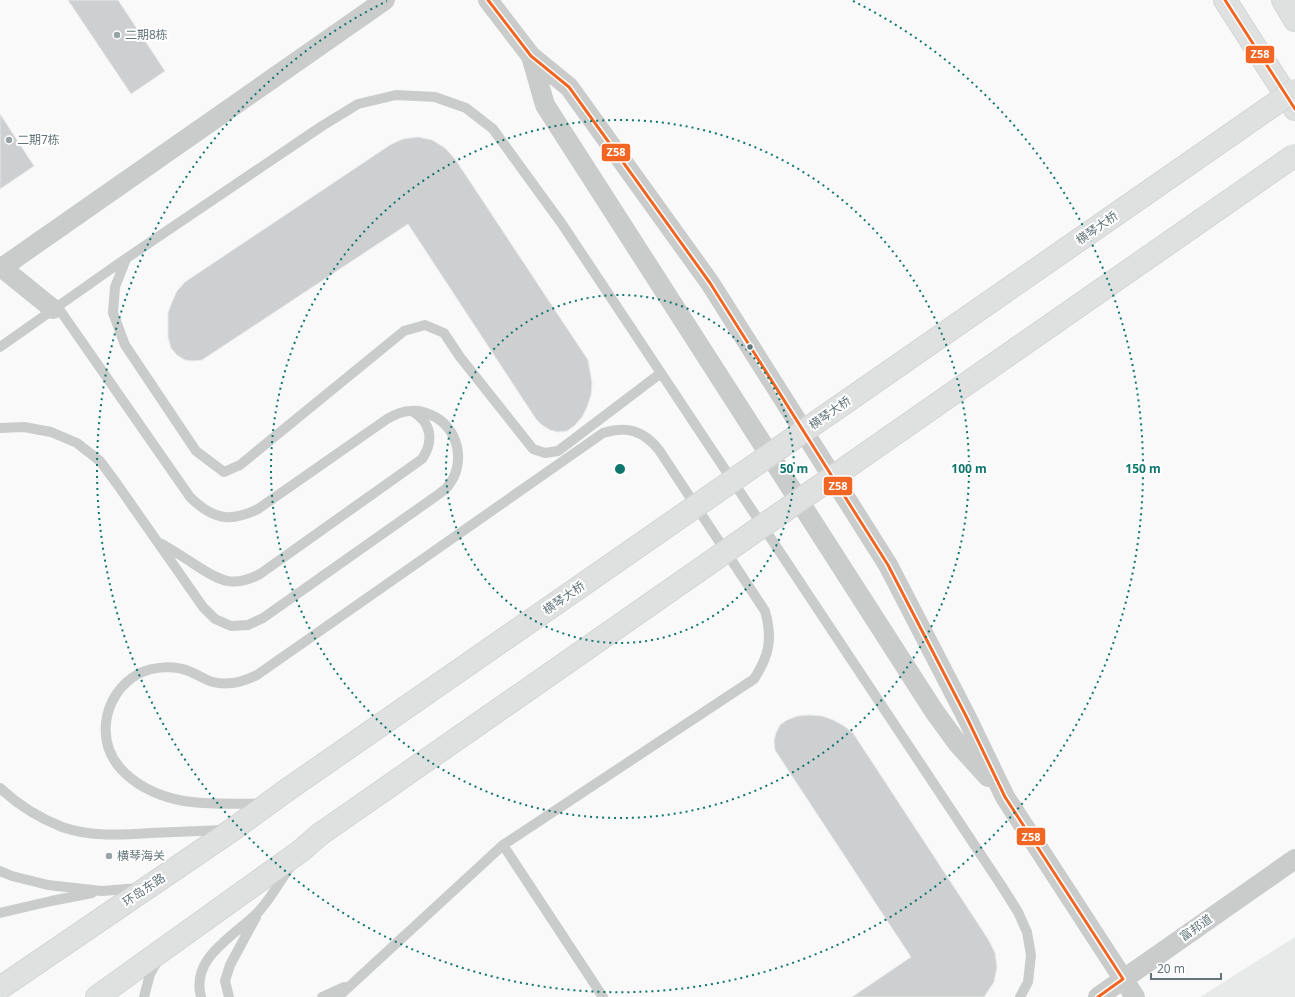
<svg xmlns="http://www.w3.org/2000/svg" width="1295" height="997" viewBox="0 0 1295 997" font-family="'Noto Sans','Noto Sans SC',sans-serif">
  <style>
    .built { fill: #e8e9e9 }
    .building { fill: #cdcfd0; stroke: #e8e8e8 }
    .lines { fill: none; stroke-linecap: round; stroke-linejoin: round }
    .secondary-casing { stroke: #d4d5d6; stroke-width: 24 }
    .primary-casing { stroke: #d4d5d5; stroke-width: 24 }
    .service { stroke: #cacccc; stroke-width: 10 }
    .minor { stroke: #cacccc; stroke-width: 20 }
    .secondary { stroke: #dfe0e0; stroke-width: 22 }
    .primary { stroke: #dfe0e0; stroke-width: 22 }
    .primary-bridge-casing { stroke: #d4d5d5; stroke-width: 24; stroke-linecap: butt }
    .primary-bridge { stroke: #dfe0e0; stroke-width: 22 }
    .bus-1-casing { stroke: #fff; stroke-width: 6 }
    .bus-1 { stroke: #f26522; stroke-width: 3 }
    .ring { fill: none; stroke: #0f766e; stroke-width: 2; stroke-dasharray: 2 4 }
    .poi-dot { fill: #98a3a6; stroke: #fff; stroke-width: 1.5 }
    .bus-dot { fill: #637479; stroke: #fff; stroke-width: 1.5 }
    .labels { text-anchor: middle; stroke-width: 4; stroke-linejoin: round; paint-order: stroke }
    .poi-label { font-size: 12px; fill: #637479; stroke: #fff; text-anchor: start }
    .street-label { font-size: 12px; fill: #637479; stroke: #fff }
    .centre { fill: #0f766e; stroke: #fff; stroke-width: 2 }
    .ring-label { font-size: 12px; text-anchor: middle; font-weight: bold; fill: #0f766e; stroke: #fff; stroke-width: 4; stroke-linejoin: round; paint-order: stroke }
    .line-badge { stroke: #fff; stroke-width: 1.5 }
    .badge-label { font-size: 11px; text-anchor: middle; font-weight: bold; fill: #fff }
  </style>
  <rect width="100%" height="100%" fill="#f9f9f9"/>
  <path class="built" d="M1295,937V997H1200Z"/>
  <path class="building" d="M68,0H118L165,71L131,94Z
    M0,114L34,166L0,189Z
    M418,137L432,140L445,148L455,159L588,360L592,383L591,395L587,407L582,417L574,426L567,431L558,432L550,430L542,425L536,419L408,224L202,360L193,361L185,360L177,355L171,348L168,337V313L172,302L177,291L185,282L390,145L403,139Z
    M810,715L822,716L833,720L844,726L853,733L988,939L995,953L997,967L994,982L984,997H852L911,957L775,750L774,741L776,733L780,725L787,720L798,716Z"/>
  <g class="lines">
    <g class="secondary-casing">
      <path id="secondary" d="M1225,0L1295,109
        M1283,0L1295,20"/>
    </g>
    <g class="primary-casing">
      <path id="primary" d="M0,988L232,830L287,790
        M97,997L302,850L319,835"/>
    </g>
    <path class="service" d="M126,259L115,287L113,313L125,345L196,451L224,472L240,465L404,331L425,325L444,333L460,357L533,449L545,453L558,451L661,373
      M0,347L118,264L322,126L358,104L396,95L435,97L466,108L493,129L562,224L1001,885L1018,912L1027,932L1031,955L1028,982L1020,997
      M0,428L24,427L51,432L77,443L100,461L117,484L203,607L215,619L231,626L248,625L263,618L439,494C442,491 446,489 448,486C467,463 458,426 431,415C425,412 417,410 410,411C402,411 394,415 387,419L258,509C230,523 212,519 190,497L57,306
      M162,544C174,551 185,558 197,566C220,581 233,588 260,574L422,459C434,441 432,423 412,411
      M0,788C18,805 39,818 62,827C90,837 122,835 150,833C175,832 200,831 224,830
      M262,804C239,803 215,805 192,802C151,798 101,771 106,723C108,703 120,684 138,674C154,666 175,665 191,672C199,675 205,680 213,682C228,686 243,682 257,675L603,433C627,426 643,430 659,450L765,611C773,639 769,656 754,679L503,845L338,997
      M503,845L603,997
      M0,871L12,876L48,885L102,891L139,888
      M0,913L51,901L92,893
      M144,997L150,974L158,960
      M201,997C190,956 237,935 260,910C271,898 280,881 290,867
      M229,997L225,981L230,965L256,917
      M322,997L344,987"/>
    <path class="minor" d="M488,0L531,56L569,87L710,283L888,565L967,718L1005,797L1135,997
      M531,56L545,105L934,711L958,744L988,777
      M0,266L53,309
      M0,269L385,0
      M1098,997L1295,859"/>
    <use href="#secondary" class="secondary"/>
    <use href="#primary" class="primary"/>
    <g class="primary-bridge-casing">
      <path id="primary-bridge" d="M287,790L1295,90
        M319,835L1295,155"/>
    </g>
    <use href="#primary-bridge" class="primary-bridge"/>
    <g class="bus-1-casing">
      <path id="bus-1" d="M488,0L531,56L569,87L710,283L888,565L967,718L1005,797L1123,979L1098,997
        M1225,0L1295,109"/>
    </g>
    <use href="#bus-1" class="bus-1"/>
  </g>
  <g class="ring">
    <circle cx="620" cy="469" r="174"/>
    <circle cx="620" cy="469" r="349"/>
    <path d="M853 1A523 523 0 1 1 387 1"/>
  </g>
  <g class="poi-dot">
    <circle cx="117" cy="35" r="4"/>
    <circle cx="9" cy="140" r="4"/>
    <circle cx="109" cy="856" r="4"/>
  </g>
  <circle class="bus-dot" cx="750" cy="347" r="3.5"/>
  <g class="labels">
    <g class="poi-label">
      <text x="125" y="39">二期8栋</text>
      <text x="17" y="144">二期7栋</text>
      <text x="117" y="860">横琴海关</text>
    </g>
    <g class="street-label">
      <text transform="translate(1097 228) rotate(-35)" y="4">横琴大桥</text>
      <text transform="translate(830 413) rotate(-35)" y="4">横琴大桥</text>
      <text transform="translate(564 598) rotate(-35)" y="4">横琴大桥</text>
      <text transform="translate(144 890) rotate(-34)" y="4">环岛东路</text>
      <text transform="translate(1196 928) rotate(-35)" y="4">富邦道</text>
    </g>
  </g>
  <circle cx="620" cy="469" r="6" class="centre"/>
  <g class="ring-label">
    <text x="794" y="473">50 m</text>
    <text x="969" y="473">100 m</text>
    <text x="1143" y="473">150 m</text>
  </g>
  <g class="line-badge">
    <rect x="1245" y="45" width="30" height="19" rx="4" fill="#f26522"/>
    <rect x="601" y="143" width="30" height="19" rx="4" fill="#f26522"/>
    <rect x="823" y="476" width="30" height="20" rx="4" fill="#f26522"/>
    <rect x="1016" y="827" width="30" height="19" rx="4" fill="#f26522"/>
  </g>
  <g class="badge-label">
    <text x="1260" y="58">Z58</text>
    <text x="616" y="156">Z58</text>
    <text x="838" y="490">Z58</text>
    <text x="1031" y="841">Z58</text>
  </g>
  <path d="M1151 973v6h70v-6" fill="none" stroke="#637479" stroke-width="2"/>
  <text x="1157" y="973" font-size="12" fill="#637479" stroke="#ffffff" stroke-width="3" paint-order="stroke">20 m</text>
</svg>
